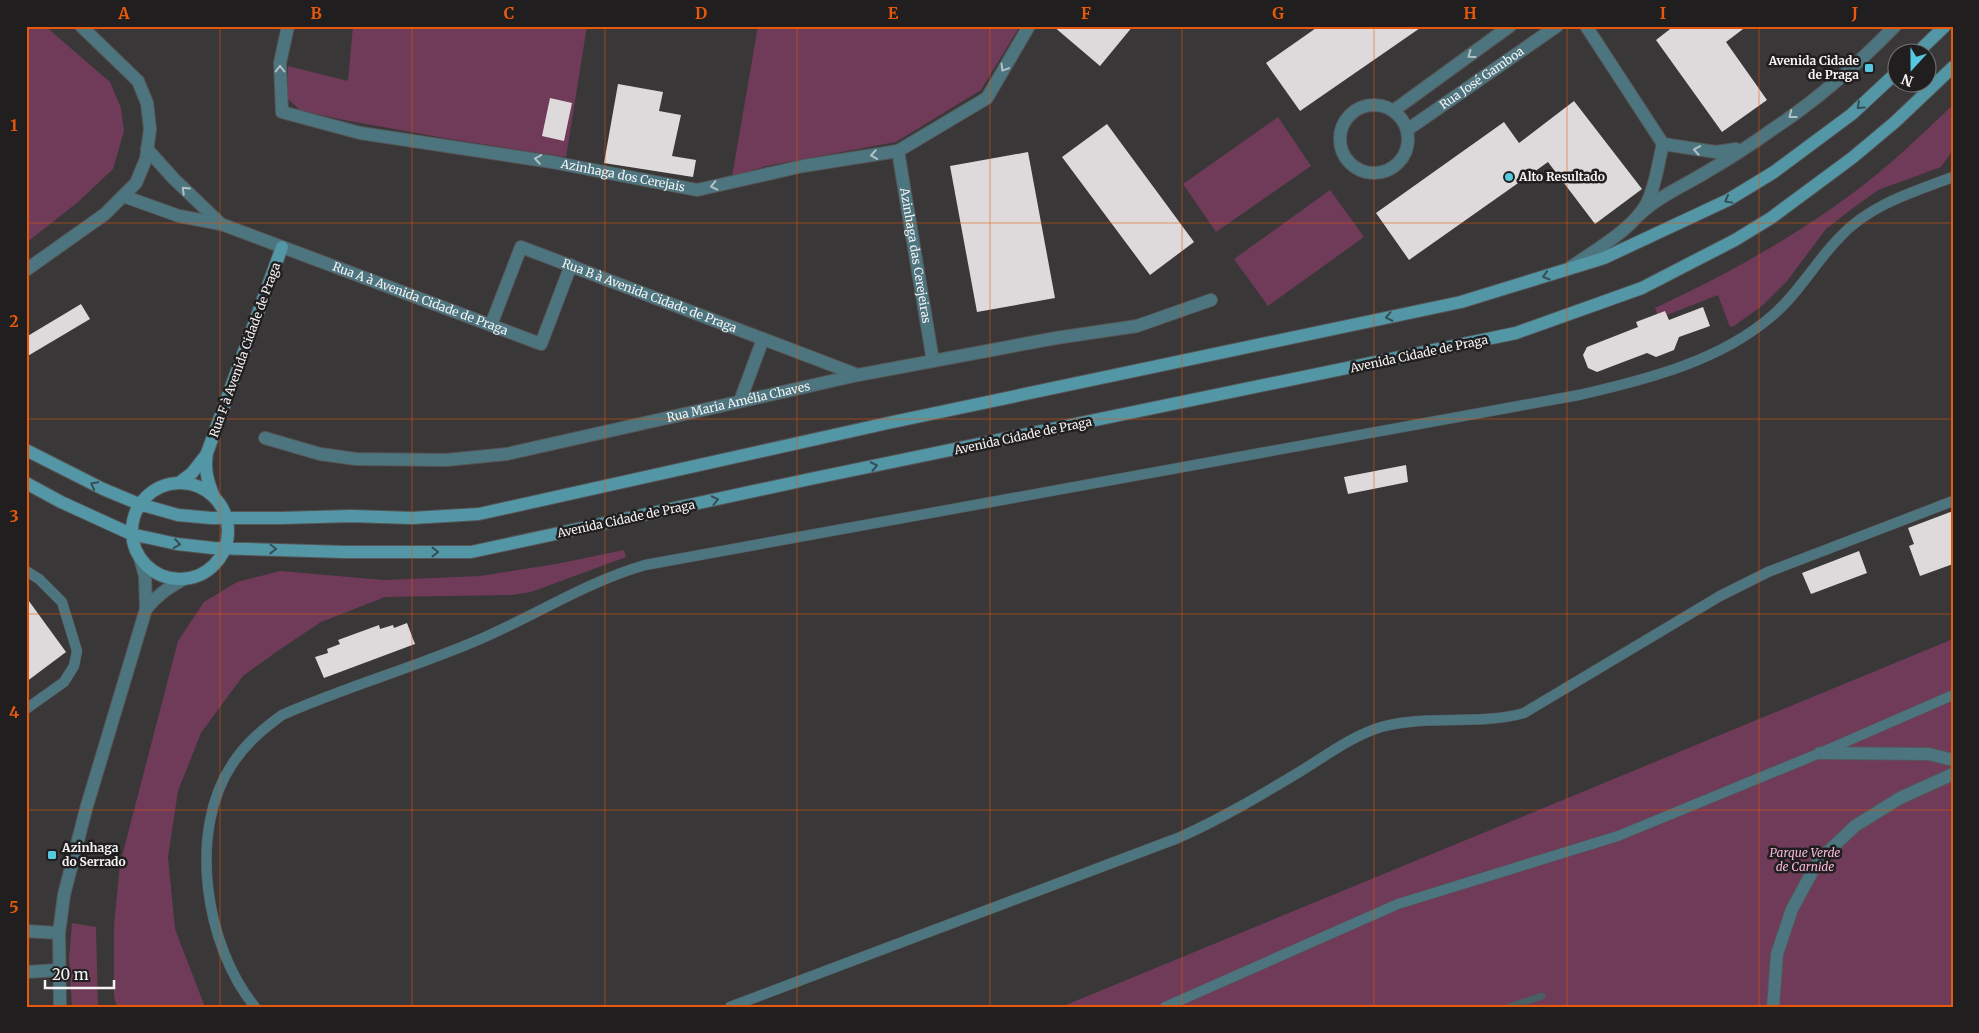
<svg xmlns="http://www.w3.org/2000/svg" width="1979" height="1033" viewBox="0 0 1979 1033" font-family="Merriweather,serif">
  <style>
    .green { fill: #703b59 }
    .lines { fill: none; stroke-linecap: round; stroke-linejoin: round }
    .stream { stroke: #4a5f64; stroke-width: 7 }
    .building { fill: #dedadc }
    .service-casing { stroke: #575556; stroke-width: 11 }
    .pedestrian-casing { stroke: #575556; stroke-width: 14 }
    .minor-casing { stroke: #575556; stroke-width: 14 }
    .tertiary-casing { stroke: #575556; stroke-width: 14 }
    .secondary-casing { stroke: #575556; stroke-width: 14 }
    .service { stroke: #4c757f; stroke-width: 10 }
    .pedestrian { stroke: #4c757f; stroke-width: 12 }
    .minor { stroke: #4c757f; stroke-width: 12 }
    .tertiary { stroke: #4c757f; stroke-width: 12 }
    .secondary { stroke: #5397a6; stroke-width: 12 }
    .oneway { stroke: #b1c1c5 }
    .oneway2 { stroke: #344e55 }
    .grid { fill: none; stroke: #e8590c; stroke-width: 1; stroke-opacity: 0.55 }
    .poi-dot { fill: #56c9e1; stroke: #201e1f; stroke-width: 2 }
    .labels { text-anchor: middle; stroke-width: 5; stroke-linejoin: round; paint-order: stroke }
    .poi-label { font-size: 12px; font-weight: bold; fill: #f5f3f4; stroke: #201e1f; text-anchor: start }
    .street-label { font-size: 12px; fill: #f5f3f4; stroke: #201e1f }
    .park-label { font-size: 12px; font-style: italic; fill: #f5b7d6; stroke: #201e1f }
    .neatline { fill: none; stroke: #e8590c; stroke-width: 2 }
    .grid-label { font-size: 16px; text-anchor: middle; font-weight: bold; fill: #e8590c }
  </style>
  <rect width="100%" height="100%" fill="#393738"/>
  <path class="green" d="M26,26H45L110,82L121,108L124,131L113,169L78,202L26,243Z
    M353,26H587L566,157L444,138L339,119L300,110L288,99V66L348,81Z
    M758,26H1020L981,90L896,142L766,166L732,177Z
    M1953,105V150L1941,167L1878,190L1849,211L1826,229L1787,281L1763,305L1734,326L1731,327L1729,325L1718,295L1667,315L1665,311L1657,314L1655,308C1724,276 1791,239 1853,193C1888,167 1920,136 1953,105Z
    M1278,117L1311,166L1216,232L1183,184Z
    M1330,190L1364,237L1268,306L1234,259Z
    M624,550L626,557L531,592L512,595L385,597L321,622L279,650L243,676L217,711L201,733L178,791L168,857L175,929L205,1007H117L114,997V925L120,864L178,641L204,602L237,582L280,571L384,580L480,576L556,564Z
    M1953,639V1007H1061Z
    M72,923L96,927L98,1007H72L69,958Z"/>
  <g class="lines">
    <path class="stream" d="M1509,1007L1542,996"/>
  </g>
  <path class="building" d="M1053,26H1133L1100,66Z
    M1319,26H1423L1300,111L1266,63Z
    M1674,26H1747L1726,42L1767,100L1722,132L1656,40Z
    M618,84L663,92L659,111L681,115L672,156L696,160L693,177L604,163Z
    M550,98L572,103L564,141L542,136Z
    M1574,101L1642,189L1595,224L1548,162L1409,260L1376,213L1504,122L1519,143Z
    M1107,124L1194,242L1150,275L1062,157Z
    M1028,152L1055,298L977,312L950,166Z
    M81,304L90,319L26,357V337Z
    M1703,307L1710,326L1679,337L1674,350L1656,357L1647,353L1597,372L1588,368L1583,355L1587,347L1638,327L1636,322L1665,311L1669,320Z
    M1406,465L1408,482L1348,494L1344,477Z
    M1953,511V564L1920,576L1909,546L1914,544L1908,528Z
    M1859,551L1867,573L1811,594L1802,573Z
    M26,597L66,652L26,682Z
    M407,623L415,644L324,678L315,657L328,653L327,649L340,644L338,640L379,625L380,629L393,625L394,628Z"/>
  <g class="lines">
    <g class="service-casing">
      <path id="service" d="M26,571L39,579L62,602L77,651L74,666L64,682L26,709
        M255,1007C205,946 187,830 233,763C246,743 263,729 282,715C343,688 409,669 471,643C530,619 583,583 645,565L1579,395C1645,380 1721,361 1773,315C1799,293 1816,261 1840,237C1869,205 1913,192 1953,177
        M730,1007L1178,838C1221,819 1261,795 1301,771C1327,755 1352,736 1381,727C1427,714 1478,726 1524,713L1720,596L1768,572L1953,501
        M1165,1007L1398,904L1618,836L1820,753L1953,695"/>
    </g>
    <g class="pedestrian-casing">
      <g id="pedestrian">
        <path id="s1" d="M898,151L933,361"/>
        <path d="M1820,753L1929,754L1953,760"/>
        <path d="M1773,1007L1777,954L1792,909L1818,861L1855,826L1900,798L1953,774"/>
      </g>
    </g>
    <g class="minor-casing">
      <g id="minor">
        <path id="s2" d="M288,26L280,63L282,112L360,133L552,162L697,190L803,166L898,151L987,98L1029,26"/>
        <path d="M1586,26L1663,144"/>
        <circle cx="1374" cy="139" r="34"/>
        <path d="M1393,111L1510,26"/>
        <path id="s3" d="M1407,130L1557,26"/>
        <path d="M147,149L174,179L221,224"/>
        <path id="s4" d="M123,196L179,216L221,224L541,344L571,265"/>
        <path d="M1639,215C1658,197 1681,187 1703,174C1727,160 1751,145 1773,129C1817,100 1858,64 1895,26"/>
        <path d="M1571,267C1595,250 1633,229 1647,203C1656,185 1658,163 1663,144L1716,152L1736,149"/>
        <path d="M26,270L105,214L136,183L146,159L150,129L147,103L138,81L81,26"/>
        <path id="s5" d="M491,325L521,247L858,375"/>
        <path d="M740,401L763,339"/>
        <path id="s6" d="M265,438L320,454L356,459L446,460L507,454L858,375L1056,338L1137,326L1211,300"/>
        <path d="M26,931L59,933"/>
        <path d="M26,972L59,970"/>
      </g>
    </g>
    <g class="tertiary-casing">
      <path id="tertiary" d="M146,609C157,595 168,588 184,579
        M60,1007L59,933L64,895L86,809L146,609L145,576L140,558"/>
    </g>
    <g class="secondary-casing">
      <path id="secondary" d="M1918,52L1945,26
        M26,450L103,489L139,504L178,515L211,518H281L351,516L412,518L479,514L888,423L1461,302L1604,258L1728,200L1774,172L1852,114L1896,73
        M180,482L192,473L206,455
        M132 531a48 48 0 1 1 96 0a48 48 0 1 1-96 0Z
        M26,483L61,502L131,534L177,544L213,548L345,552H471L810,479L1516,333L1642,288L1735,240L1771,218L1852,158L1895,122L1953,67
        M214,497C208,482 204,470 207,453L282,247"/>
    </g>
    <use href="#service" class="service"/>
    <use href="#pedestrian" class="pedestrian"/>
    <use href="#minor" class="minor"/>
    <use href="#tertiary" class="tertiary"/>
    <use href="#secondary" class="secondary"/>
  </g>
  <defs><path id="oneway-chevron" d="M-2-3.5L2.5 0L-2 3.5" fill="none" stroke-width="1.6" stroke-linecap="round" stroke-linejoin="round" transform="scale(1.25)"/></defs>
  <g class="oneway">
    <use href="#oneway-chevron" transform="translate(1471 55) rotate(144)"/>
    <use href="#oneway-chevron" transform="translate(1004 68) rotate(121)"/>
    <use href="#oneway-chevron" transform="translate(280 69) rotate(-90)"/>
    <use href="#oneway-chevron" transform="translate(1792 115) rotate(142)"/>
    <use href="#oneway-chevron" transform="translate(1697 150) rotate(-170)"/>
    <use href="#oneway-chevron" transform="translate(874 155) rotate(171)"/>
    <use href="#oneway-chevron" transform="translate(538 159) rotate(-171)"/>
    <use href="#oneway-chevron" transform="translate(714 186) rotate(167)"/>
    <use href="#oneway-chevron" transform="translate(185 190) rotate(-136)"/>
  </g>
  <g class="oneway2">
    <use href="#oneway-chevron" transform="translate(1860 106) rotate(138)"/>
    <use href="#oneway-chevron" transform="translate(1728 200) rotate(151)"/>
    <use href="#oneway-chevron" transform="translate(1546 276) rotate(163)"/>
    <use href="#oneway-chevron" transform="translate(1389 317) rotate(168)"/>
    <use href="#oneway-chevron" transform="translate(874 466) rotate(-12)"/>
    <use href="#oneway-chevron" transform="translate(94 485) rotate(-153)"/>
    <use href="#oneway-chevron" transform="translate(715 500) rotate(-12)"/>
    <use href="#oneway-chevron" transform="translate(177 544) rotate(8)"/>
    <use href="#oneway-chevron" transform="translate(273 549) rotate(1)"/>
    <use href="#oneway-chevron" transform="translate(435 552)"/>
  </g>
  <path class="grid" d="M220,26V1007M412,26V1007M605,26V1007M797,26V1007M990,26V1007M1182,26V1007M1374,26V1007M1567,26V1007M1759,26V1007M26,223H1953M26,419H1953M26,614H1953M26,810H1953"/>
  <g class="poi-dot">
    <rect x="1864" y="63" width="10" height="10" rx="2.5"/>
    <circle cx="1509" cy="177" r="5"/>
    <rect x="47" y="850" width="10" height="10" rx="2.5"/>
  </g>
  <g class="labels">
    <g class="poi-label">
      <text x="1859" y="65" text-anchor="end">Avenida Cidade<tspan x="1859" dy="14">de Praga</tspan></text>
      <text x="1519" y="181">Alto Resultado</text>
      <text x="62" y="852">Azinhaga<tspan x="62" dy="14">do Serrado</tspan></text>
    </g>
    <g class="street-label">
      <text dy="4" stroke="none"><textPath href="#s3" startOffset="91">Rua José Gamboa</textPath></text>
      <text dy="4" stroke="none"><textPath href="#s2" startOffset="434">Azinhaga dos Cerejais</textPath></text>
      <text dy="4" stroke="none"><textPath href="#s1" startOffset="106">Azinhaga das Cerejeiras</textPath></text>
      <text dy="4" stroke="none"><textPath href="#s5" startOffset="221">Rua B à Avenida Cidade de Praga</textPath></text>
      <text dy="4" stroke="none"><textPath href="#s4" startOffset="315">Rua A à Avenida Cidade de Praga</textPath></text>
      <text transform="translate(245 350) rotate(-70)" y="4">Rua F à Avenida Cidade de Praga</text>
      <text transform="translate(1419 354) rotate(-12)" y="4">Avenida Cidade de Praga</text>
      <text dy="4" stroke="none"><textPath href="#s6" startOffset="482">Rua Maria Amélia Chaves</textPath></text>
      <text transform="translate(1023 436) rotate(-12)" y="4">Avenida Cidade de Praga</text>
      <text transform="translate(626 519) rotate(-12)" y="4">Avenida Cidade de Praga</text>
    </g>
    <g class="park-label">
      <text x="1805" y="857">Parque Verde<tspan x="1805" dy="14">de Carnide</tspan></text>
    </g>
  </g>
  <rect width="1979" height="1033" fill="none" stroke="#201e1f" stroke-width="55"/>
  <g transform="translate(1912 68) rotate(201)"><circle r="24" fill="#201e1f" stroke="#757374"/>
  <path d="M0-4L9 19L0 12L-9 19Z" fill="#56c9e1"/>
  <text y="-8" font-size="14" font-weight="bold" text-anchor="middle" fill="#f5f3f4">N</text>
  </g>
  <path d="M45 980v8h69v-8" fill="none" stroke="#f5f3f4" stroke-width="2.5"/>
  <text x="52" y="980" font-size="15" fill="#f5f3f4" stroke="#201e1f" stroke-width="4" paint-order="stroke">20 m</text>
  <rect x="28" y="28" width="1924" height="978" class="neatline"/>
  <g class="grid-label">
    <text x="124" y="19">A</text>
    <text x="316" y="19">B</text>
    <text x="509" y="19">C</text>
    <text x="701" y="19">D</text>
    <text x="893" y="19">E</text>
    <text x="1086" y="19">F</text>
    <text x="1278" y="19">G</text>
    <text x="1470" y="19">H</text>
    <text x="1663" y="19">I</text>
    <text x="1855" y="19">J</text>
    <text x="14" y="131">1</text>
    <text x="14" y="327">2</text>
    <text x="14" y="522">3</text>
    <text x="14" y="718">4</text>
    <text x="14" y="913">5</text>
  </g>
</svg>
